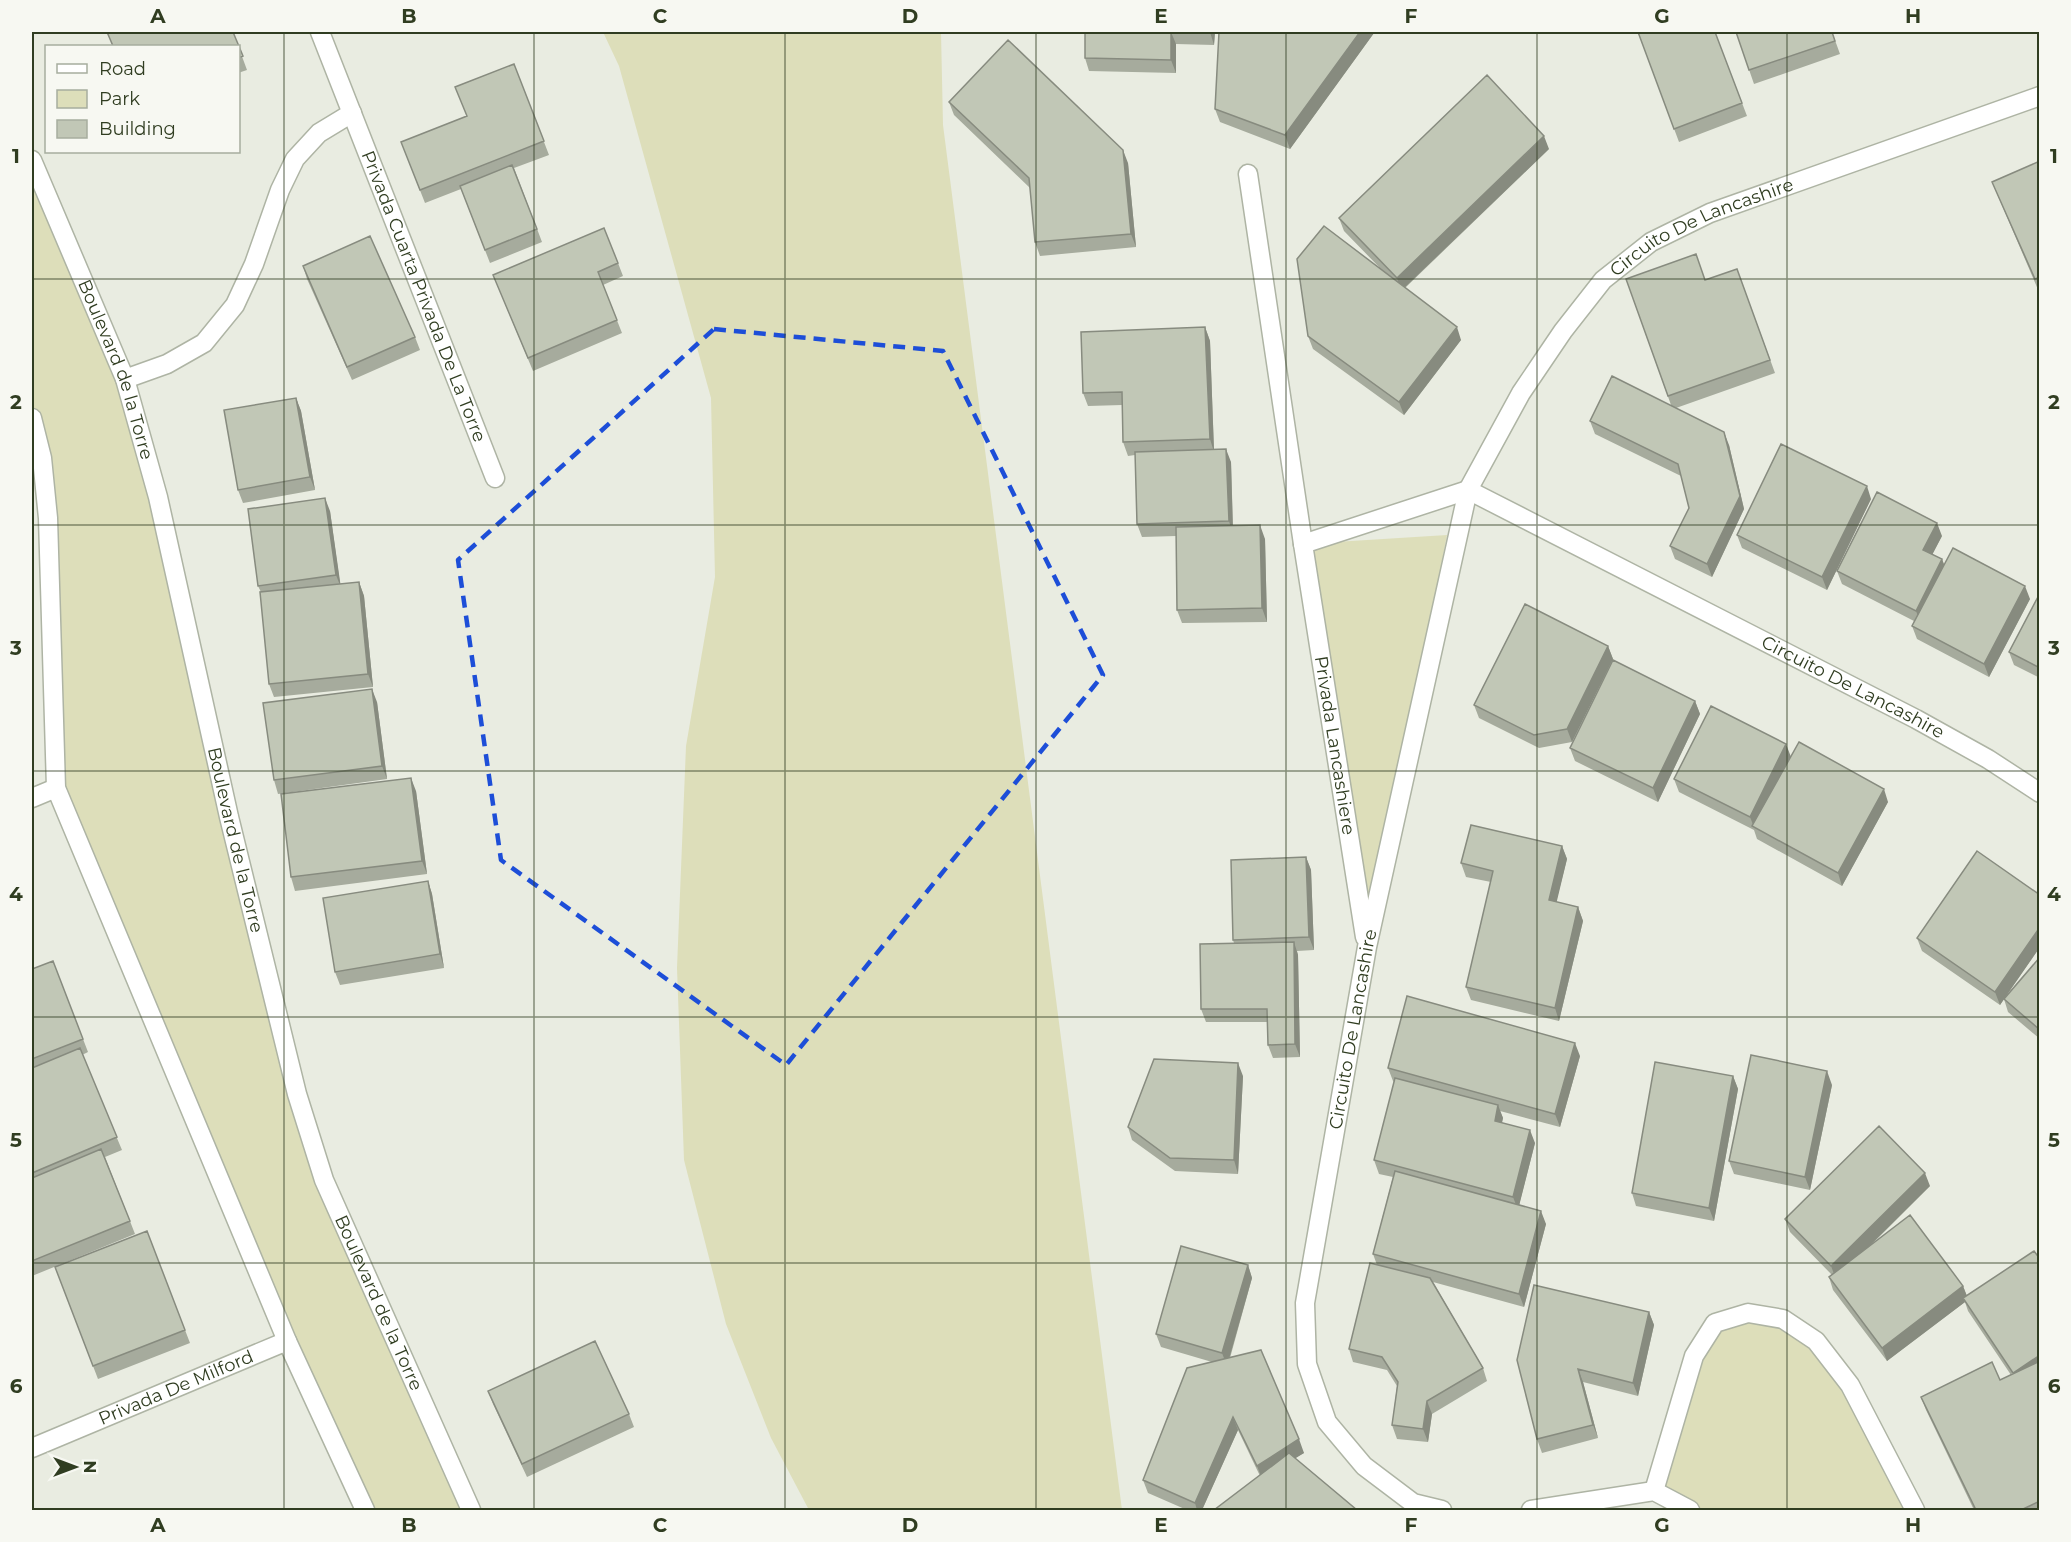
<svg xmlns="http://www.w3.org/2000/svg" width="2071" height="1542" viewBox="0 0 2071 1542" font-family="Montserrat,sans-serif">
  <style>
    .green { fill: #dddeba }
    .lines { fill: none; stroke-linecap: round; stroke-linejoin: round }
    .minor-casing { stroke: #aeb4a4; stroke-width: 21 }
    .tertiary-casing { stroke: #aeb4a4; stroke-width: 21 }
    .minor { stroke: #fff; stroke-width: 18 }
    .tertiary { stroke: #fff; stroke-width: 18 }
    .wall { fill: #a6ab9d }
    .shaded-wall { fill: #878b7f }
    .building { fill: #c1c7b6; stroke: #878b7f; stroke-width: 1.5 }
    .marked { fill: none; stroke: #1d4ed8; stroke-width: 4.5; stroke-dasharray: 12 8; stroke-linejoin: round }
    .grid { fill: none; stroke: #303d21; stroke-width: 1.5; stroke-opacity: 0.55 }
    .labels { text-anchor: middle; stroke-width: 5; stroke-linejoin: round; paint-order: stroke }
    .street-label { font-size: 18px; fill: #303d21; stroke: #f7f8f2 }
    .neatline { fill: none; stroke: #303d21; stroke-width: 2 }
    .grid-label { font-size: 20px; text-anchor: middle; font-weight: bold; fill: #303d21 }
  </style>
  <rect width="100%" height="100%" fill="#e9ece1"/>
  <path class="green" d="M603,32H941L943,125L1122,1510H809L771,1438L726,1324L684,1160L677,968L686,746L715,577L711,398L619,66Z
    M32,160L125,379L297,1094L471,1510H365L56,788L48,518L32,418Z
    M1447,535L1367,947L1303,544Z
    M1748,1313L1816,1341L1915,1510H1690L1654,1491L1715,1323Z"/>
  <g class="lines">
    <g class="minor-casing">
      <g id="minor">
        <path id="s1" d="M320,32L495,478"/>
        <path id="s2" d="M1248,174L1303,544L1365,937"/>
        <path d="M125,379L167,364L204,343L235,305L254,264L280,190L295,159L319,133L352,113"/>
        <path id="s3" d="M1303,544L1468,490L1916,719L1988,759L2040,793"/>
        <path d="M32,798L56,788"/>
        <path id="s4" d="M32,1448L287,1341"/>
        <path d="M1654,1491L1694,1356L1715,1323L1748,1313L1783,1319L1816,1341L1850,1385L1915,1510"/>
        <path id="s5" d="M1442,1510L1413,1503L1364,1466L1327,1422L1307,1364L1305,1303L1367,947L1468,490L1521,393L1563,331L1603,280L1651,242L1710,213L2040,96"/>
        <path d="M1531,1510L1654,1491L1690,1510"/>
      </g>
    </g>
    <g class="tertiary-casing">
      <g id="tertiary">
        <path id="s6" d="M32,160L125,379L158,497L229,817L297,1094L324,1180L471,1510"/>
        <path d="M32,418L42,458L48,518L56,788L287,1341L365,1510"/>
      </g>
    </g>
    <use href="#minor" class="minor"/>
    <use href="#tertiary" class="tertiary"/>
  </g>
  <path class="wall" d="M233,32L247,70L238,73V46Z
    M1085,32H1215L1214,45L1176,44V73L1089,71L1085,58Z
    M1638,32H1715L1747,116L1679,142Z
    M1736,32H1832L1840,54L1754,84Z
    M1374,33L1290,149L1220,122L1215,109Z
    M514,64L549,155L514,168L542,242L490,263L461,189L425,203L401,142L467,116L455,87Z
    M949,102L1128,163L1136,247L1040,256L1035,242L1030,188L954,115Z
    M1549,149L1405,288L1461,340L1404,415L1313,349L1308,336L1379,267L1344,231L1339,218Z
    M2040,161L2039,292L1992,182Z
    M618,263L623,276L603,285L622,333L533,371L493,275Z
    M303,266L415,337L420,350L352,380L307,279Z
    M1737,269L1775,373L1676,408L1729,445L1744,509L1712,577L1675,559L1670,546L1689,508L1681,476L1595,434L1590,421L1671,405L1626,279L1705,280Z
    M1205,327L1210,341L1214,449L1231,462L1233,526L1265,539L1267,622L1182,623L1177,610L1176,536L1142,537L1137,524L1135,455L1128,456L1123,442L1122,405L1088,406L1083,393Z
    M296,398L301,411L315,490L243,503L238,490Z
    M1871,499L1827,590L1742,548L1737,535Z
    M330,511L340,584L359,582L364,596L373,687L274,697L269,684L261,592L258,586Z
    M1942,536L1932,554L1942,559L1944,565L2030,599L1989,677L1917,639L1912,626L1914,621L1842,584L1837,571Z
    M2040,593V678L2014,665L2009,652Z
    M1608,646L1613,659L1572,742L1539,748L1479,718L1474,705Z
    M1695,701L1700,714L1658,802L1575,761L1570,748Z
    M377,702L387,779L278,794L274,780Z
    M1791,756L1888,802L1842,886L1757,839L1754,830L1679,792L1674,779Z
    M416,791L427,874L295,891L291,877Z
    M1562,846L1567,859L1556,902L1578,907L1583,921L1559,1021L1471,1000L1466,987L1491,882L1466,877L1461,863Z
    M1306,857L1311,870L1314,950L1297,951L1298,955L1300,1057L1273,1058L1268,1045V1022H1206L1201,1009L1234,943L1233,940Z
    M428,881L432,894L444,968L340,985L335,972Z
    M2040,895V947L2005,997L2040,957V1039L2008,1012L2004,999L2000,1005L1922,951L1917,938Z
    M53,961L88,1052L82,1055L122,1150L105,1157L135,1234L32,1276V969Z
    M1580,1056L1560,1127L1500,1111L1503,1118L1502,1123L1535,1143L1519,1205L1546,1224L1524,1307L1433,1282L1483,1368L1487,1381L1432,1414L1428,1442L1397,1439L1392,1425L1397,1386L1387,1370L1353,1362L1349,1349L1377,1265L1373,1254L1393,1177L1379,1174L1374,1160L1394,1082L1393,1081L1388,1068Z
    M1243,1076L1238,1174L1175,1171L1132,1140L1128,1127Z
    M1733,1076L1738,1089L1714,1221L1636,1206L1632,1193Z
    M1832,1085L1810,1190L1734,1174L1729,1161Z
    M1930,1186L1873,1243L1963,1286L1967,1296L2040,1259V1510H1974L1926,1410L1921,1397L2000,1380L2011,1375L1968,1311L1965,1302L1887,1361L1833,1290L1829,1277L1832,1275L1790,1232L1785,1219Z
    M1248,1265L1252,1278L1230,1358L1304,1453L1260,1476L1238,1430L1202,1510H1187L1148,1493L1143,1480L1212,1362L1161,1347L1156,1334Z
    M55,1267L185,1330L190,1343L98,1379Z
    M1649,1312L1654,1325L1638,1396L1583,1382L1598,1438L1542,1453L1537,1439L1517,1360Z
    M488,1391L629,1414L634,1427L527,1477L493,1404Z"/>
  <path class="shaded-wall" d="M1171,32L1176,44V73L1171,60Z
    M1210,32H1215L1214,45Z
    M1360,32H1373L1374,33L1290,149L1285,135Z
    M1544,136L1549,149L1401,291L1397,278Z
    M1123,150L1128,163L1136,247L1131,234Z
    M1205,327L1210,341L1214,452L1210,439Z
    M1457,327L1461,340L1404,415L1399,402Z
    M296,398L301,411L315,490L310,477Z
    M1724,432L1729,445L1744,509L1712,577L1707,564Z
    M1226,449L1231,462L1233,535L1229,521Z
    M1867,486L1871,499L1827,590L1822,577Z
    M325,498L330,511L341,588L336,575Z
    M1937,523L1942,536L1928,563L1923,550Z
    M1260,525L1265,539L1267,622L1262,608Z
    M1942,559L1947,572L1921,624L1916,611Z
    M359,582L364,596L373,687L368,674Z
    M2025,586L2030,599L1989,677L1984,664Z
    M1608,646L1613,659L1572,742L1567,729Z
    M372,689L377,702L387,779L382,766Z
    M1695,701L1700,714L1658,802L1653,788Z
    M1786,744L1791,757L1754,827L1750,817Z
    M411,778L416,791L427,874L422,861Z
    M1884,789L1888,802L1842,886L1838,873Z
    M1562,846L1567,859L1554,913L1549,900Z
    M1306,857L1311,870L1314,950L1309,937Z
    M428,881L432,894L444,968L440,954Z
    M1578,907L1583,921L1559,1021L1555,1008Z
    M2040,927V947L2000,1005L1995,992Z
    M1294,942L1298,955L1300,1057L1295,1044Z
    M1575,1043L1580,1056L1560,1127L1555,1114Z
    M1238,1063L1243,1076L1238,1174L1234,1160Z
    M1827,1071L1832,1085L1810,1190L1805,1177Z
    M1733,1076L1738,1089L1714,1221L1709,1208Z
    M1498,1105L1503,1118L1499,1134L1495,1121Z
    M1530,1130L1535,1143L1518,1210L1513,1197Z
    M1925,1173L1930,1186L1836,1279L1831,1266Z
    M1541,1211L1546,1224L1524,1307L1519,1294Z
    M1248,1265L1252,1278L1227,1366L1222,1353Z
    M1963,1286L1968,1299L1963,1298L1965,1302L1887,1361L1882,1348Z
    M1649,1312L1654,1325L1638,1396L1633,1383Z
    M2040,1355V1372L2018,1386L2013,1373Z
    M1578,1369L1583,1382L1598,1438L1593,1425Z
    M1427,1401L1432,1414L1428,1442L1423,1429Z
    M1233,1417L1238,1430L1202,1510H1197L1195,1503Z
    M1299,1439L1304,1453L1262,1479L1257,1466Z"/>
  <path class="building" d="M107,32H233L243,56L238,58V46H113Z
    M1085,32H1171V60L1085,58Z
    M1219,32H1360L1285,135L1215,109Z
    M1638,32H1715L1742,103L1674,129Z
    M1736,32H1832L1835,41L1749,70Z
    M1008,40L1123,150L1131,234L1035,242L1029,178L949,102Z
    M514,64L544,141L420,190L401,142L467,116L455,87Z
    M1487,75L1544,136L1397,278L1339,218Z
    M2040,161V277L2035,279L1992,182Z
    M512,165L537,229L485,250L460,186Z
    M1324,226L1457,327L1399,402L1308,336L1297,259Z
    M604,228L618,263L598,272L617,320L528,358L493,275Z
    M370,236L415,337L347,367L303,266Z
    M1696,254L1705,280L1737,269L1770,360L1668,396L1626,279Z
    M1205,327L1210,439L1123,442L1122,392L1083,393L1081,332Z
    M1612,376L1724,432L1740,496L1707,564L1670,546L1689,508L1678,464L1590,421Z
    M296,398L310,477L238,490L224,410Z
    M1781,444L1867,486L1822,577L1737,535Z
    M1226,449L1229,521L1137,524L1135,452Z
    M1877,492L1937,523L1923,550L1942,559L1916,611L1837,571Z
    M325,498L336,575L258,586L248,509Z
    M1260,525L1262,608L1177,610L1176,527Z
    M1953,548L2025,586L1984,664L1912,626Z
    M359,582L368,674L269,684L260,592Z
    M2040,593V668L2009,652Z
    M1525,604L1608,646L1567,729L1534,735L1474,705Z
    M1613,660L1695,701L1653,788L1570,748Z
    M372,689L382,766L274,780L263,703Z
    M1711,706L1786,744L1750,817L1674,779Z
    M1799,742L1884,789L1838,873L1752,826Z
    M411,778L422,861L291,877L281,794Z
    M1471,825L1562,846L1549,900L1578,907L1555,1008L1466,987L1493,871L1461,863Z
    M1977,851L2040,895V927L1995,992L1917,938Z
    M1306,857L1309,937L1233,940L1231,860Z
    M428,881L440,954L335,972L323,898Z
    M1294,942L1295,1044L1268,1045L1267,1009H1201L1200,944Z
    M2040,957V1030L2004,999Z
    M53,961L83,1039L32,1059V969Z
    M1407,996L1575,1043L1555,1114L1388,1068Z
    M80,1048L117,1137L32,1173V1068Z
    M1751,1055L1827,1071L1805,1177L1729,1161Z
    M1154,1059L1238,1063L1234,1160L1170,1158L1128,1127Z
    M1655,1062L1733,1076L1709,1208L1632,1193Z
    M1395,1078L1498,1105L1495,1121L1530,1130L1513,1197L1374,1160Z
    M1879,1126L1925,1173L1831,1266L1785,1219Z
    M101,1149L130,1221L32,1261V1178Z
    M1395,1171L1541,1211L1519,1294L1373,1254Z
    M1910,1215L1963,1286L1882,1348L1829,1277Z
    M147,1231L185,1330L93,1366L55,1267Z
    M1181,1246L1248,1265L1222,1353L1156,1334Z
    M2034,1251L2040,1259V1355L2013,1373L1963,1298Z
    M1370,1263L1430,1278L1483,1368L1427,1401L1423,1429L1392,1425L1398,1382L1382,1357L1349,1349Z
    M1534,1285L1649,1312L1633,1383L1578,1369L1593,1425L1537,1439L1517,1360Z
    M595,1341L629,1414L522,1464L488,1391Z
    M1261,1350L1299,1439L1257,1466L1233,1417L1195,1503L1143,1480L1187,1368Z
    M2040,1361V1501L2021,1510H1976L1921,1397L1992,1362L2000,1380Z
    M1289,1453L1357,1510H1214Z"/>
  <path class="marked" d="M714,329L943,351L1103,675L786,1065L501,860L458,560Z"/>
  <path class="grid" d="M284,32V1510M534,32V1510M785,32V1510M1036,32V1510M1286,32V1510M1537,32V1510M1787,32V1510M32,279H2040M32,525H2040M32,771H2040M32,1017H2040M32,1263H2040"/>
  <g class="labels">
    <g class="street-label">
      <text dy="6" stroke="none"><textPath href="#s5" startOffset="1464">Circuito De Lancashire</textPath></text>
      <text dy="6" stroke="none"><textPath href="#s1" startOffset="284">Privada Cuarta Privada De La Torre</textPath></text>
      <text dy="6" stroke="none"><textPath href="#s6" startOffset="226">Boulevard de la Torre</textPath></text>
      <text dy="6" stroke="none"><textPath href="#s3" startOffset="606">Circuito De Lancashire</textPath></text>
      <text dy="6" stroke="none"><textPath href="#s2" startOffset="578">Privada Lancashiere</textPath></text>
      <text dy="6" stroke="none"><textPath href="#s6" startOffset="712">Boulevard de la Torre</textPath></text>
      <text dy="6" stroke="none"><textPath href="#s5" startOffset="549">Circuito De Lancashire</textPath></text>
      <text dy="6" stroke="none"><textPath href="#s6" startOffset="1198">Boulevard de la Torre</textPath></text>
      <text dy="6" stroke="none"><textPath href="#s4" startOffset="156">Privada De Milford</textPath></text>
    </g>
  </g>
  <rect width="2071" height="1542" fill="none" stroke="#f7f8f2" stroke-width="66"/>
  <rect x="45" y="45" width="195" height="108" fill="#f7f8f2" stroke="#a7ad9e" stroke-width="1.5"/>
  <rect x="57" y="64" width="30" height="9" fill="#ffffff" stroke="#a7ad9e" stroke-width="1.5"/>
  <text x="99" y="75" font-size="18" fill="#303d21">Road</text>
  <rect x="57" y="90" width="30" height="18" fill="#dddeba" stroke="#a7ad9e" stroke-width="1.5"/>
  <text x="99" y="105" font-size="18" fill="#303d21">Park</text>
  <rect x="57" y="120" width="30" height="18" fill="#c1c7b6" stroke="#a7ad9e" stroke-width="1.5"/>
  <text x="99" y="135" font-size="18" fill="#303d21">Building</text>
  <g transform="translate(75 1467) rotate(90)" stroke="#f7f8f2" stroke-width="4.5" paint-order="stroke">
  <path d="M0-4.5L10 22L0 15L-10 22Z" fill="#303d21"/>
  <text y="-9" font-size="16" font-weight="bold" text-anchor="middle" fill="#303d21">N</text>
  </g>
  <rect x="33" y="33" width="2005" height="1476" class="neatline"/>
  <g class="grid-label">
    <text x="158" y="23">A</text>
    <text x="409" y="23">B</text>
    <text x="660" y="23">C</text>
    <text x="910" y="23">D</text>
    <text x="1161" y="23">E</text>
    <text x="1411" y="23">F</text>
    <text x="1662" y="23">G</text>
    <text x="1913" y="23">H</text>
    <text x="16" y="163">1</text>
    <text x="2054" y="163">1</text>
    <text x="16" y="409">2</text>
    <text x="2054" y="409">2</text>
    <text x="16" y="655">3</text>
    <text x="2054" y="655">3</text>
    <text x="16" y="901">4</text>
    <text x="2054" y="901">4</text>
    <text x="16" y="1147">5</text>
    <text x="2054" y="1147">5</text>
    <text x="16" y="1393">6</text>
    <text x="2054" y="1393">6</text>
    <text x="158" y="1532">A</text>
    <text x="409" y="1532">B</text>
    <text x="660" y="1532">C</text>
    <text x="910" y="1532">D</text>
    <text x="1161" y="1532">E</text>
    <text x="1411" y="1532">F</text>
    <text x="1662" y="1532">G</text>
    <text x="1913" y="1532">H</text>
  </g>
</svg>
